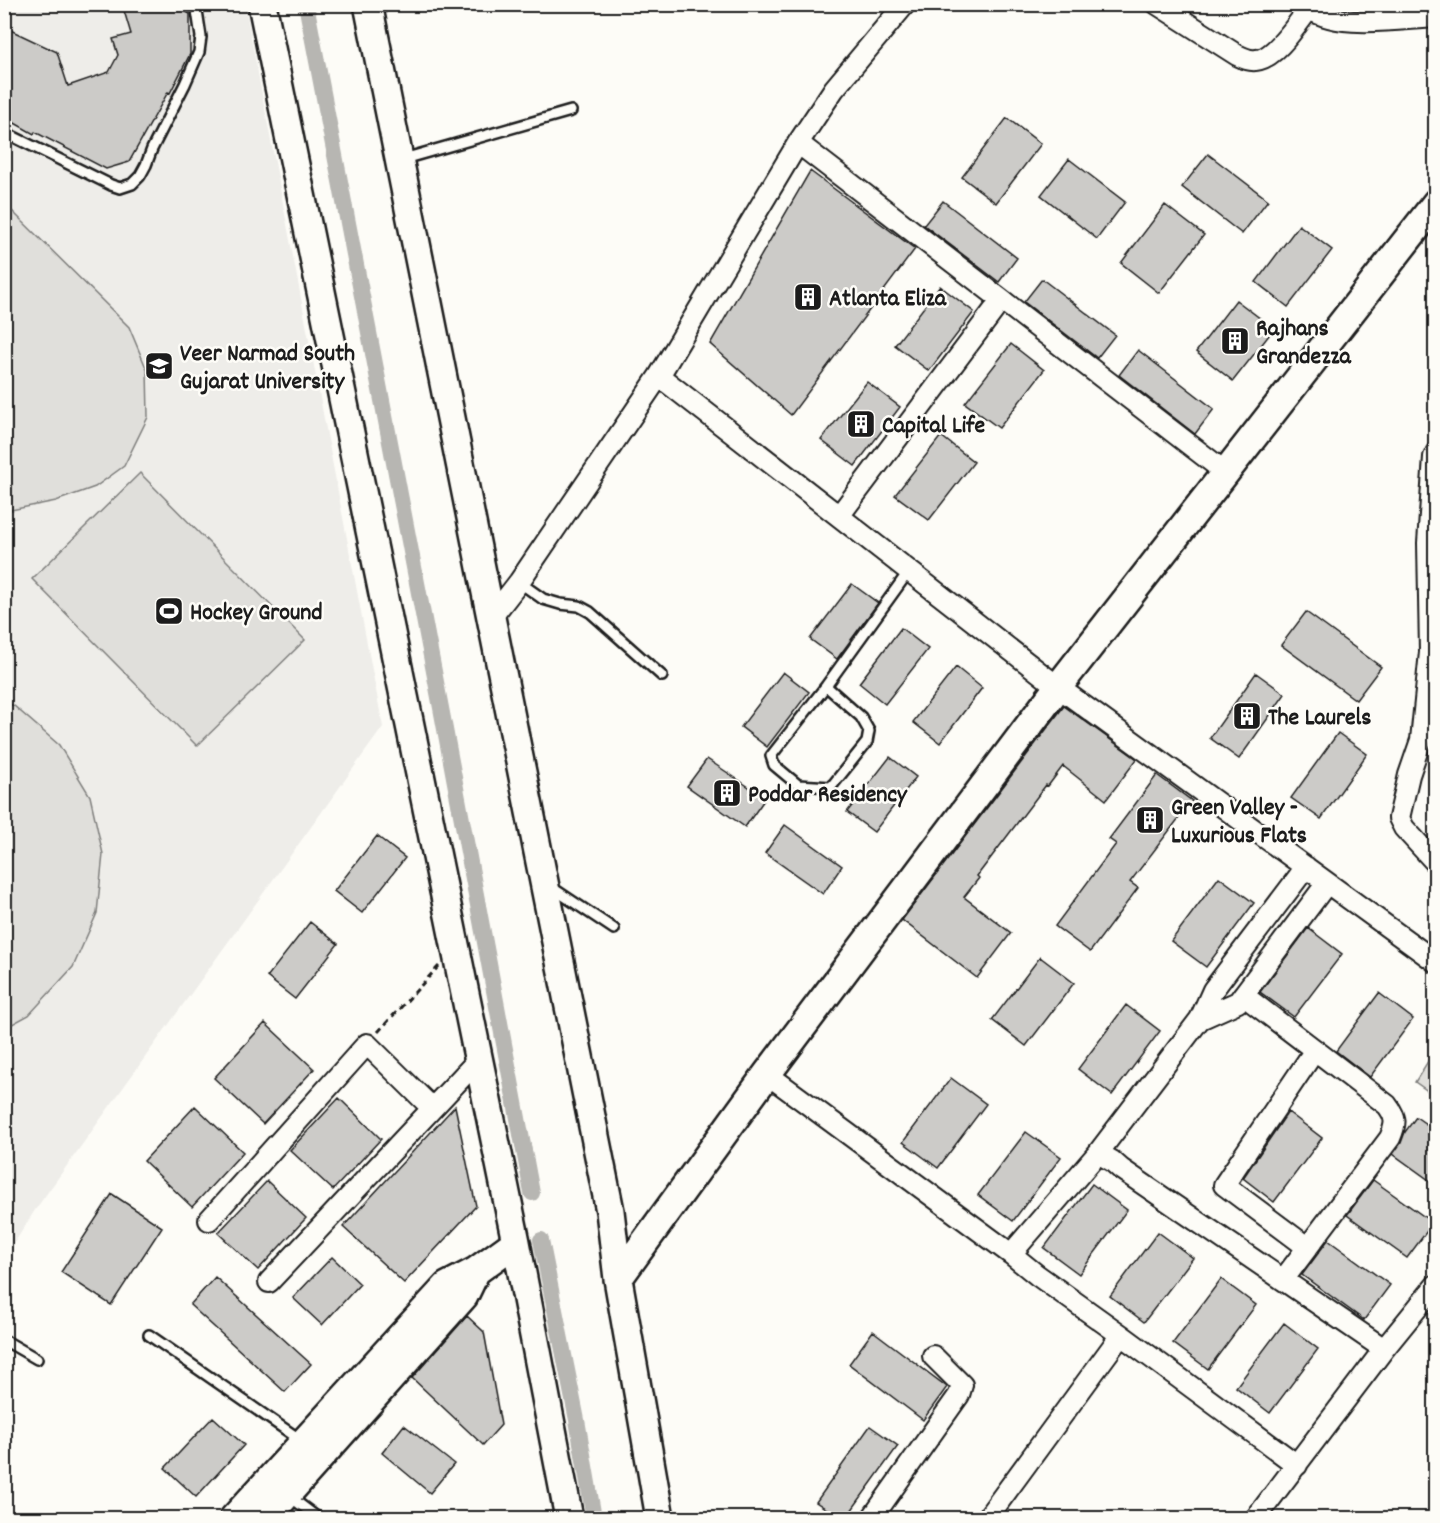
<svg xmlns="http://www.w3.org/2000/svg" width="1440" height="1523" viewBox="0 0 1440 1523" font-family="Dekko,sans-serif">
  <style>
    .built { fill: #eeede9 }
    .green { fill: #e0dfdb; stroke: #7e7e7c; stroke-width: 1.5 }
    .lines { fill: none; stroke-linecap: round; stroke-linejoin: round }
    .canal { stroke: #b7b6b2; stroke-width: 16 }
    .building { fill: #cccbc8; stroke: #1c1c1c; stroke-width: 1.5 }
    .lane-casing { stroke: #1c1c1c; stroke-width: 14 }
    .street-casing { stroke: #1c1c1c; stroke-width: 24 }
    .secondary-casing { stroke: #1c1c1c; stroke-width: 32 }
    .path { stroke: #1c1c1c; stroke-width: 3; stroke-dasharray: 6 4.5; stroke-linecap: butt }
    .lane { stroke: #fdfcf7; stroke-width: 9 }
    .street { stroke: #fdfcf7; stroke-width: 20 }
    .secondary { stroke: #fdfcf7; stroke-width: 27 }
    .labels { text-anchor: middle; stroke-width: 5; stroke-linejoin: round; paint-order: stroke }
    .poi-label { font-size: 24px; font-weight: bold; fill: #1c1c1c; stroke: #fdfcf7; text-anchor: start }
  </style>
  <rect width="100%" height="100%" fill="#fdfcf7"/>
  <filter id="ink" filterUnits="userSpaceOnUse"><feTurbulence type="fractalNoise" baseFrequency=".0167" numOctaves="2"/><feDisplacementMap in="SourceGraphic" scale="12" xChannelSelector="R" yChannelSelector="G"/><feConvolveMatrix kernelMatrix="1 2 1 2 8 2 1 2 1" color-interpolation-filters="sRGB"/></filter>
  <g filter="url(#ink)">
    <path class="built" d="M5,5H245L383,727L35,1210L5,1258Z"/>
    <path class="green" d="M5,204L129,327L147,370L148,417L124,466L95,487L56,501L11,510L4,507Z
      M140,473L305,640L197,746L32,579Z
      M5,702L14,706L59,745L90,796L103,854L97,913L73,967L29,1015L5,1028Z
      M1435,1050V1096L1415,1082Z"/>
    <g class="lines">
      <path class="canal" d="M306,4L441,708L532,1193
        M541,1240L577,1420L594,1518"/>
    </g>
    <path class="building" d="M122,4H173L190,14V54L170,93L168,92L129,162L106,169L35,132L34,134L4,117V27L57,52L68,86L109,72L118,55L113,39L131,34Z
      M1007,118L1041,144L996,203L962,177Z
      M1208,154L1268,200L1242,234L1182,187Z
      M1069,159L1125,202L1097,239L1041,195Z
      M810,171L915,249L791,415L710,344Z
      M943,201L1017,258L999,282L924,225Z
      M1165,205L1204,235L1159,293L1121,263Z
      M1299,225L1332,250L1288,307L1256,282Z
      M1042,279L1115,335L1097,358L1024,302Z
      M940,286L974,312L929,371L895,345Z
      M1236,300L1274,329L1233,381L1196,352Z
      M1011,344L1044,370L999,428L965,403Z
      M1138,350L1214,409L1195,434L1119,375Z
      M867,382L900,407L855,466L821,440Z
      M941,436L974,462L929,520L895,495Z
      M852,584L878,603L837,659L810,639Z
      M1306,612L1381,667L1356,700L1281,645Z
      M901,628L928,649L885,704L859,683Z
      M956,667L982,688L940,743L913,722Z
      M783,672L809,692L767,747L741,727Z
      M1256,673L1285,694L1239,759L1210,738Z
      M1064,706L1137,759L1106,800L1063,766L1048,786L1046,785L977,876L979,878L964,897L1011,933L977,978L902,920Z
      M1338,733L1367,754L1321,819L1291,798Z
      M890,757L916,777L874,832L847,812Z
      M707,759L749,787L764,800L745,827L687,786Z
      M1157,775L1192,801L1130,882L1138,888L1090,952L1055,926L1116,844L1109,839Z
      M785,825L842,866L823,894L765,853Z
      M377,836L405,858L362,913L334,891Z
      M1219,877L1254,903L1206,967L1171,941Z
      M310,922L338,944L295,999L267,977Z
      M1308,928L1342,954L1294,1017L1260,992Z
      M1040,957L1074,983L1026,1046L992,1020Z
      M1379,993L1413,1019L1370,1077L1336,1051Z
      M1126,1005L1160,1031L1112,1095L1078,1069Z
      M265,1023L314,1069L263,1124L214,1078Z
      M951,1078L986,1104L938,1168L903,1142Z
      M339,1098L381,1139L333,1190L290,1150Z
      M195,1106L243,1152L192,1207L144,1161Z
      M455,1106L476,1206L404,1283L343,1227Z
      M1288,1112L1322,1138L1274,1202L1243,1178Z
      M1416,1117L1436,1131V1185L1393,1154L1401,1143L1405,1132Z
      M1026,1132L1061,1157L1013,1221L978,1195Z
      M1373,1180L1433,1223L1407,1258L1347,1215Z
      M267,1181L306,1218L258,1270L218,1233Z
      M1092,1184L1127,1210L1079,1274L1044,1248Z
      M112,1194L162,1227L111,1305L61,1272Z
      M1158,1232L1193,1258L1144,1322L1110,1296Z
      M1328,1240L1390,1285L1364,1320L1302,1275Z
      M332,1257L360,1284L322,1325L293,1298Z
      M215,1277L311,1364L285,1392L190,1305Z
      M1221,1279L1256,1305L1208,1369L1173,1343Z
      M467,1316L484,1332L501,1425L483,1445L412,1378Z
      M1284,1323L1318,1349L1270,1413L1236,1387Z
      M873,1331L947,1387L923,1420L849,1364Z
      M213,1417L244,1445L196,1497L165,1468Z
      M404,1425L454,1464L430,1493L382,1453Z
      M870,1426L898,1446L846,1518H840L816,1502Z"/>
    <g class="lines">
      <g class="lane-casing">
        <path id="lane" d="M4,132L111,185L120,188L132,184L140,176L146,165L152,149L185,84L199,52L201,37L196,4
          M400,160L571,111
          M519,582L543,599L560,604L579,606L590,612L662,676
          M826,686L861,717L869,731L867,742L831,787L798,785L774,765L771,756L826,686L909,571
          M551,887L614,929
          M149,1335L302,1441
          M4,1340L37,1359
          M289,1496L318,1518"/>
      </g>
      <g class="street-casing">
        <path id="street" d="M1157,4L1237,55C1243,58 1250,61 1256,60C1275,59 1297,24 1308,10
          M1302,4C1335,31 1395,19 1436,17
          M798,143L1225,472
          M659,376L1058,687L1436,962
          M1436,453L1434,457L1428,543L1430,652L1421,740L1409,775L1399,818L1404,828L1436,863
          M839,516L994,310
          M491,618L519,582L659,376L798,143L834,89L905,4
          M1306,867L1213,990L1200,1019L1098,1153L1112,1161L1121,1169L1384,1349
          M1243,995L1387,1105C1397,1118 1396,1124 1390,1138L1283,1280
          M1200,1019L1238,1002L1327,883
          M767,1074L1011,1254L1037,1275L1121,1335L1297,1465
          M209,1220L367,1044L432,1108
          M1307,1247L1224,1185L1315,1050
          M1011,1254L1098,1153
          M269,1282L478,1060
          M872,1518L959,1395L962,1385L933,1356
          M987,1518L1121,1335
          M1256,1518L1384,1349L1436,1285"/>
      </g>
      <g class="secondary-casing">
        <path id="secondary" d="M262,4L516,1242L569,1518
          M368,4L610,1211L618,1279L660,1518
          M618,1279L767,1074L1058,687L1436,203
          M234,1518L447,1286L476,1271L516,1242
          M266,1518L464,1296L476,1271"/>
      </g>
      <path class="path" d="M378,1032L439,966"/>
      <use href="#lane" class="lane"/>
      <use href="#street" class="street"/>
      <use href="#secondary" class="secondary"/>
    </g>
  </g>
  <defs>
    <g id="building-square" transform="scale(1.5)"><rect x="-9" y="-9" width="18" height="18" rx="4" fill="#1c1c1c" stroke="#fdfcf7"/><path d="M-4-6H4V6H1V3H-1V6H-4ZM-2.5-4.3h1.7v1.8h-1.7ZM.8-4.3h1.7v1.8H.8ZM-2.5-1h1.7V.8h-1.7ZM.8-1h1.7V.8H.8Z" fill="#fff"/></g>
    <g id="university-square" transform="scale(1.5)"><rect x="-9" y="-9" width="18" height="18" rx="4" fill="#1c1c1c" stroke="#fdfcf7"/><path d="M0-5L7-2L0 1L-7-2ZM-4 1L0 2.5L4 1V4Q0 6-4 4Z" fill="#fff"/></g>
    <g id="stadium-square" transform="scale(1.5)"><rect x="-9" y="-9" width="18" height="18" rx="4" fill="#1c1c1c" stroke="#fdfcf7"/><path d="M0-5a6.5 5 0 1 0 0 10a6.5 5 0 1 0 0-10ZM-3.5-1.8h7v3.6h-7Z" fill="#fff"/></g>
  </defs>
  <g fill-rule="evenodd">
    <use href="#building-square" x="808" y="297"/>
    <use href="#building-square" x="1235" y="341"/>
    <use href="#university-square" x="159" y="366"/>
    <use href="#building-square" x="861" y="424"/>
    <use href="#stadium-square" x="169" y="611"/>
    <use href="#building-square" x="1247" y="716"/>
    <use href="#building-square" x="727" y="793"/>
    <use href="#building-square" x="1150" y="820"/>
  </g>
  <g class="labels">
    <g class="poi-label">
      <text x="829" y="305">Atlanta Eliza</text>
      <text x="1256" y="335">Rajhans<tspan x="1256" dy="28">Grandezza</tspan></text>
      <text x="180" y="360">Veer Narmad South<tspan x="180" dy="28">Gujarat University</tspan></text>
      <text x="882" y="432">Capital Life</text>
      <text x="190" y="619">Hockey Ground</text>
      <text x="1268" y="724">The Laurels</text>
      <text x="748" y="801">Poddar Residency</text>
      <text x="1171" y="814">Green Valley -<tspan x="1171" dy="28">Luxurious Flats</tspan></text>
    </g>
  </g>
  <rect width="1440" height="1523" fill="none" stroke="#fdfcf7" stroke-width="24"/>
  <rect x="12" y="12" width="1416" height="1499" fill="none" stroke="#1c1c1c" stroke-width="2" filter="url(#ink)"/>
</svg>
